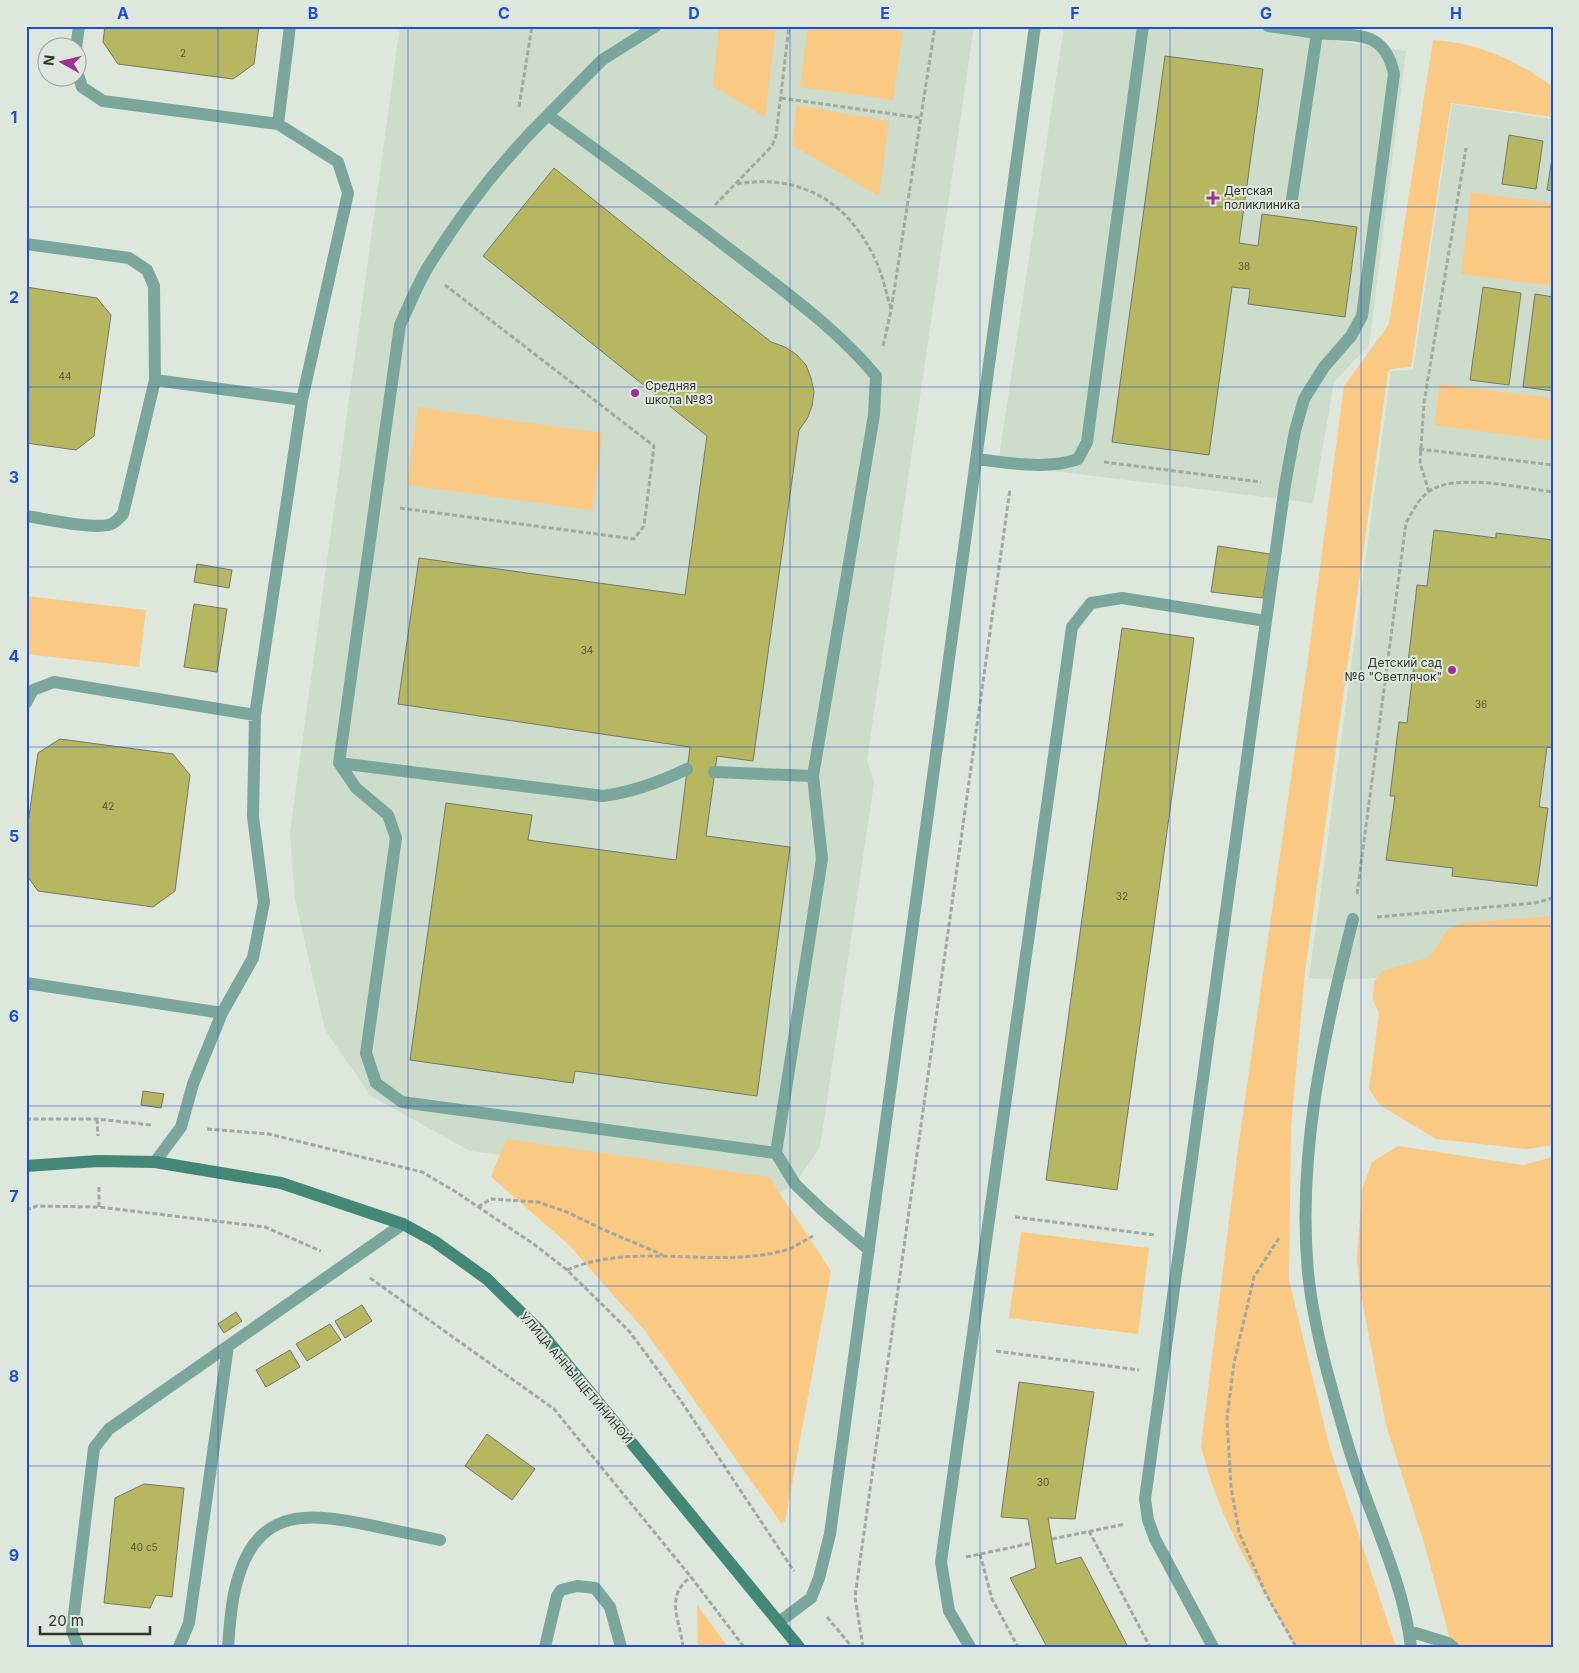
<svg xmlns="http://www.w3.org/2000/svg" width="1579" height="1673" viewBox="0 0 1579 1673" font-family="Inter,sans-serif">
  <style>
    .built { fill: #cddccb }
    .green { fill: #fac984 }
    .building { fill: #b7b762; stroke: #76776b }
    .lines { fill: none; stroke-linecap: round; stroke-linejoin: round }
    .path { stroke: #a1a9a0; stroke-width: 3; stroke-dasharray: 5 2.5; stroke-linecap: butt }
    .lane { stroke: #7ba69b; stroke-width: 12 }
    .secondary { stroke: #438777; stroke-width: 12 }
    .grid { fill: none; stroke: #1d4ed8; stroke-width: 1; stroke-opacity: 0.55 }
    .poi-dot { fill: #9f3191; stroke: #dde7dc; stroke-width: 2 }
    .labels { text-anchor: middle; stroke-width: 4; stroke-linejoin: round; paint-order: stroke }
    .number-label { font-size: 10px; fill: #52563d }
    .poi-label { font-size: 12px; fill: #313531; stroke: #dde7dc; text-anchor: start }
    .street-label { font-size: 12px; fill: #313531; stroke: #dde7dc }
    .neatline { fill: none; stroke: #1d4ed8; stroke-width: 2 }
    .grid-label { font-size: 16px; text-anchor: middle; font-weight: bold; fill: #1d4ed8 }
  </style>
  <rect width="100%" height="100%" fill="#dde7dc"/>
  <path class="built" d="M400,26H974L867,760L874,783L820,1147L795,1184L781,1192L470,1151L371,1096L325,1030L295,899L290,832Z
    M1064,26H1235L1406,51L1369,345L1334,382L1313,503L998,464Z
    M1452,104L1553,119V968L1338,980L1309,978L1391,371L1413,370Z"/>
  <path class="green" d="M719,26H776L765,117L713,86Z
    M808,26H867L903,31L893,100L800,87Z
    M1433,40C1479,43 1516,60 1553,87V117L1451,103L1411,367L1391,369L1388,372L1305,972L1291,1126L1289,1280L1329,1445L1396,1647H1296C1257,1581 1219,1521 1201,1446L1238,1149L1308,659L1344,386L1389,324Z
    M797,105L889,121L879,196L792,145Z
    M1471,192L1553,203V286L1461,274Z
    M1440,384L1553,398V441L1434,425Z
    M418,407L603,433L592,510L407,485Z
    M26,596L146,610L139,667L26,654Z
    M1553,916V1145L1527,1149L1436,1139L1380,1105L1369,1089L1379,1013L1373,1000L1374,982L1382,971L1427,958L1435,950L1447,930L1461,923Z
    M506,1139L769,1177L831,1271L785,1522L781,1523L646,1332L569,1245L491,1177Z
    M1398,1146L1523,1165L1553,1157V1647H1452L1425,1546L1386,1425L1360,1290L1357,1259L1362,1190L1372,1162Z
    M1021,1232L1149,1248L1138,1334L1009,1318Z
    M697,1605L728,1647H698Z"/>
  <path class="building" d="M105,26H259L254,64L233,79L118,64L103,42Z
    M1165,56L1263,69L1239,243L1258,246L1262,214L1357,227L1345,317L1248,304L1250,289L1232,287L1209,455L1112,442Z
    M1509,135L1543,141L1536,189L1502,184Z
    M1553,152V191L1547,190Z
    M554,168L771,342L785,347L797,355L806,365L811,378L814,392L812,406L807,419L799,430L753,761L717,756L706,836L790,847L757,1096L575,1071L573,1083L410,1060L446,803L532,815L528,840L676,860L690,747L398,704L419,558L685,595L707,436L483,256Z
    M26,287L97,298L111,315L94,436L76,450L26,443Z
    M1483,287L1521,293L1509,385L1470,380Z
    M1535,294L1553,297V391L1523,387Z
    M1434,530L1496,538V533L1553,540V748L1547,747L1539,807L1548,808L1537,886L1452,876L1453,868L1386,860L1395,796H1390L1399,722L1407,723L1414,664L1408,663L1417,585L1427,586Z
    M1218,546L1270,554L1263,598L1211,592Z
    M197,564L232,570L229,588L194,582Z
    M194,604L227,609L217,672L184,667Z
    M1122,628L1194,638L1117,1190L1046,1180Z
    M60,739L173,754L190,775L175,891L153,907L38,891L26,874V837L38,753Z
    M143,1091L164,1094L161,1108L141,1105Z
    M362,1305L372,1321L345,1338L335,1321Z
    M236,1312L242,1321L224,1333L218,1324Z
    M330,1324L341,1340L307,1361L296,1344Z
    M290,1350L300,1367L266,1387L256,1370Z
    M1019,1382L1094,1392L1075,1519L1048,1518L1056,1564L1081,1557L1128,1647H1047L1010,1578L1036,1568L1028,1519L1001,1517Z
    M487,1434L535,1469L512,1500L465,1466Z
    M144,1484L184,1488L172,1597L156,1595L150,1608L104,1603L115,1498Z"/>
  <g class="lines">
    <path class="path" d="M781,98L921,118
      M519,107L532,26
      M737,184C801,173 849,202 876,261C883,276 886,293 891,309
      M715,205L772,146L776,136L789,26
      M883,346L891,311L935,26
      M1419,449L1553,465
      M1104,462L1261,482
      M1429,492L1420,463L1424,403L1466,148
      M400,508L634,539L644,526L654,446L445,285
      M1357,894L1406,523C1412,512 1418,500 1428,492C1455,472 1521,488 1553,492
      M1377,917L1535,903L1553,898
      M26,1119H97L151,1125
      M97,1119L98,1136
      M207,1129L269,1134L422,1172L456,1192L535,1245L567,1270L629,1331L681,1401L794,1571
      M99,1187V1207
      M478,1207L491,1199L538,1202L567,1212L602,1229L663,1255
      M26,1210L37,1206L99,1207L265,1227L321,1251
      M1015,1217L1155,1235
      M1279,1238L1254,1277L1234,1363L1227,1418L1231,1487L1239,1532L1266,1594L1296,1647
      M567,1270C635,1241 712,1269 782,1251C793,1249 803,1241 813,1236
      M370,1278L554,1409L691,1577L744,1647
      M996,1351L1139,1370
      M1089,1531L1150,1647
      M1052,1539L1125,1524
      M980,1554L992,1599L1018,1647
      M966,1557L1032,1543
      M827,1617L852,1647
      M683,1647C680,1620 664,1596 691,1577
      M863,1647L855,1597L1010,489"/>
    <path class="lane" d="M1268,26L1317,33L1292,199
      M76,48L79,26
      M78,75L82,87L103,101L278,124L338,162L348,193L302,400
      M548,115L602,60L656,26
      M278,124L290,26
      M26,244L129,258L147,270L154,286L155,380L302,400L255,715L253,817L264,902L253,958L222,1013L193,1084L181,1127L155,1162
      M976,459C1009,463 1047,470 1078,459L1087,442L1143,26
      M26,516C46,519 90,529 108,525C115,524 119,518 123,514L155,380
      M1266,621L1285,485L1295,431L1304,399L1324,367L1351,336L1362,316L1394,74C1384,28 1356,37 1317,33
      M26,703L33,690L54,682L255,715
      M339,763L603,796C633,792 660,782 687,769
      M714,772L813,776
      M1353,919C1324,1034 1297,1153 1308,1273C1314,1330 1331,1387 1347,1442C1366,1509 1403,1577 1411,1647
      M26,983L222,1013
      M776,1153L402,1102L376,1083L366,1053L396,838L388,815L356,788L339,763L400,325C409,306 417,285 428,267C462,212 502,160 548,115C617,165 686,215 753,267C797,301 840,333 876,376L874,415L813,776L822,859L776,1153L795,1184L821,1209L869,1250
      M779,1622L811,1598L819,1578L830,1534L1035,26
      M1409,1631L1448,1643L1453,1647
      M78,1647L72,1631L94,1448L109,1429L403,1224
      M179,1647L189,1623L228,1346
      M228,1647C230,1623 231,1599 239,1575C260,1507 311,1513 369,1525C393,1530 417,1535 440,1540
      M545,1647L557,1596L561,1590L577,1586L595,1588L610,1607L621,1647
      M970,1647L949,1611L941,1562L1072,627L1091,603L1122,598L1266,621L1145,1499L1148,1520L1155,1539L1213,1647"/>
    <path class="secondary" d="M26,1166L98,1161L155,1162L281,1183L403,1224L434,1241L487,1279L539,1330L799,1647"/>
  </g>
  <path class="grid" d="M218,26V1647M408,26V1647M599,26V1647M790,26V1647M980,26V1647M1170,26V1647M1361,26V1647M26,207H1553M26,387H1553M26,567H1553M26,747H1553M26,926H1553M26,1106H1553M26,1286H1553M26,1466H1553"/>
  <g class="poi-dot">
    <path d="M1210.5 190.5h5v5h5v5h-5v5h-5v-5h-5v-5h5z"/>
    <circle cx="635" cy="393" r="5"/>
    <circle cx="1452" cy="670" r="5"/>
  </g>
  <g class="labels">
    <g class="number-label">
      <text x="183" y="57">2</text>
      <text x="1244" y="270">38</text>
      <text x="65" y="380">44</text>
      <text x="587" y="654">34</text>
      <text x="1481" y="708">36</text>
      <text x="108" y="810">42</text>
      <text x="1122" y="900">32</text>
      <text x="1043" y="1486">30</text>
      <text x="144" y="1551">40 с5</text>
    </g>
    <g class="poi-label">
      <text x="1224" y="195">Детская<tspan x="1224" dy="14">поликлиника</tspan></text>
      <text x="645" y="390">Средняя<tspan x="645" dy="14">школа №83</tspan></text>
      <text x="1442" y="667" text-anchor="end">Детский сад<tspan x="1442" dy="14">№6 "Светлячок"</tspan></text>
    </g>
    <g class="street-label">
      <text transform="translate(576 1378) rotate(50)" y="4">УЛИЦА АННЫ ЩЕТИНИНОЙ</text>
    </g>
  </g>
  <rect width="1579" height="1673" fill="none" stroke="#dde7dc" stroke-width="55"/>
  <g transform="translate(62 62) rotate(278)"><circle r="24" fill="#dde7dc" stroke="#98a098"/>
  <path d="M0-4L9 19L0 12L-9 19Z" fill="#9f3191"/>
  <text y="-8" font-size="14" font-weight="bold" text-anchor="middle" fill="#313531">N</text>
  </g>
  <path d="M40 1626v8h110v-8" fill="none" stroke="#313531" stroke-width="2.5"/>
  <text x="48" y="1626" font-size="15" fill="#313531" stroke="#dde7dc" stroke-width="4" paint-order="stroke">20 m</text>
  <rect x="28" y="28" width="1524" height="1618" class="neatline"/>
  <g class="grid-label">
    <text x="123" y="19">A</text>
    <text x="313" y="19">B</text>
    <text x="504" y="19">C</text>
    <text x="694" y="19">D</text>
    <text x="885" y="19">E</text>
    <text x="1075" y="19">F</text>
    <text x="1266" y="19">G</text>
    <text x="1456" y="19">H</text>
    <text x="14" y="123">1</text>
    <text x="14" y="303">2</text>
    <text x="14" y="483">3</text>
    <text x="14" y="662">4</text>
    <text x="14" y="842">5</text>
    <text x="14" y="1022">6</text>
    <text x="14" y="1202">7</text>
    <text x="14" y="1382">8</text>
    <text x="14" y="1561">9</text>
  </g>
</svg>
